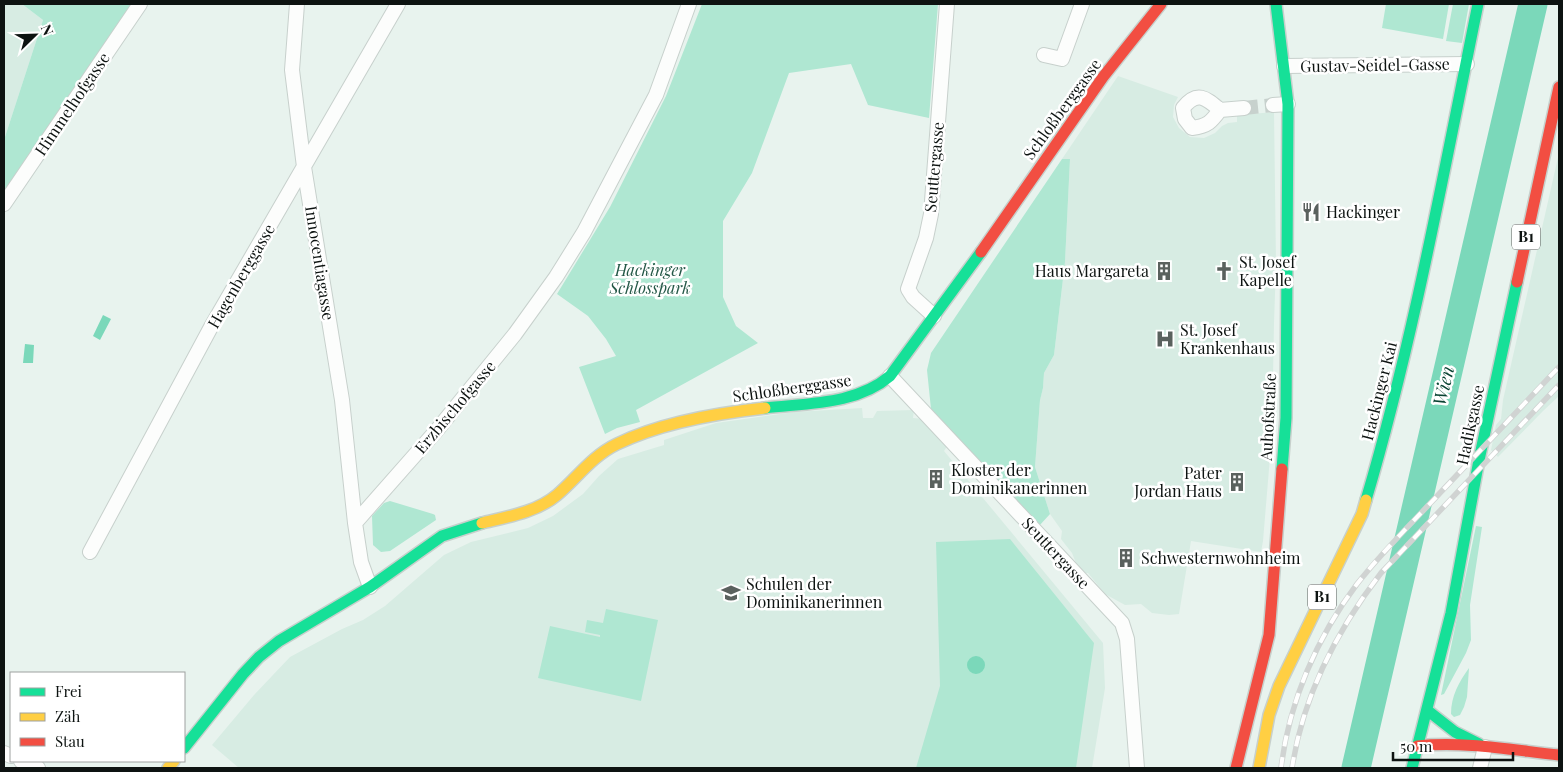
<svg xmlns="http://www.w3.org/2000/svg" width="1563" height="772" viewBox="0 0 1563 772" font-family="'Playfair Display',serif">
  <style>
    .built { fill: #d7ece3 }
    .green { fill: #afe7d2 }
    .water { fill: #7bd8ba }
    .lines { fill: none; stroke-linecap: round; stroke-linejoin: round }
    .river { stroke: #7bd8ba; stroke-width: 29 }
    .street-tunnel { stroke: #c7d1cd; stroke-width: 14; stroke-dasharray: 14 7; stroke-linecap: butt }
    .street-casing { stroke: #c7d0cc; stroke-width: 16 }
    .fast-casing { stroke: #c7d0cc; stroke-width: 14 }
    .slow-casing { stroke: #c7d0cc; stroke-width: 14 }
    .jam-casing { stroke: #c7d0cc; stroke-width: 14 }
    .street { stroke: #fcfdfc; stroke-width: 14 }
    .fast { stroke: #16e098; stroke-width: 11 }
    .slow { stroke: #ffcf43; stroke-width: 11 }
    .jam { stroke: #f24e42; stroke-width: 11 }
    .rail-casing { stroke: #d0d3d2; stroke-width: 5.5 }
    .rail { stroke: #fff; stroke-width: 4; stroke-dasharray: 11; stroke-linecap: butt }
    .labels { text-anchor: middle; stroke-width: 5; stroke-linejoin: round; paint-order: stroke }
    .shield { fill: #fff; stroke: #565a58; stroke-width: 1 }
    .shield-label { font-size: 15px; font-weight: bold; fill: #0d1311 }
    .street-label { font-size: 16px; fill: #0d1311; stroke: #fff }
    .poi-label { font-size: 16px; fill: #0d1311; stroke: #fff; text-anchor: start }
    .park-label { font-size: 16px; font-style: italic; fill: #245847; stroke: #fff }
    .water-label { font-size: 18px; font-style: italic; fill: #084231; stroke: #fff }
  </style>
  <rect width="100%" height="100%" fill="#e8f3ee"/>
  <path class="built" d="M4,4H22L43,20L4,140Z
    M1118,76L1178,97L1174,105L1173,117L1179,128L1190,137L1204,138L1215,133L1222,126L1228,123L1237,122V115L1274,112L1276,264L1274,323L1272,433L1263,541L1261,552L1191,541L1179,614L1169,615L1152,613L1141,604L1125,605L1105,594L1088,573H1086L1076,563L1072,553L1061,539L1062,531L1050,514L1035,467L1040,399L1043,388L1044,373L1054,355L1065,262L1070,159H1062Z
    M1559,153V396L1543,411L1498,457L1491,450L1496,425L1501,419L1503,400Z
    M862,408L863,418H873L877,411L914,410L913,418L924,419L932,431H935L948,445L944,451L1103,643L1105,688L1092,768H239L212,745L254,695L290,657L342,629L363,620L385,606L444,555L471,542L528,528L553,516L583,494L599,476L618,459L664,445V440L716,423L795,412Z"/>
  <path class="green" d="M22,4H132L4,195V140L43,20Z
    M702,4H938L929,118L868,105L851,64L789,73L752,173L723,221V297L736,326L758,343L636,410L640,422L617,428L605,434L579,367L616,356L606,339L588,316L557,294L610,207L666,96Z
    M1386,4H1449L1443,39L1382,28Z
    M1453,4H1469L1462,43L1446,41Z
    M1062,159H1070L1065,262L1054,355L1044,373L1043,388L1040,400L1035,467L1050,514L1039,526L931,409L927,370L931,353Z
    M390,501L433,514L435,515L436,520L390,551L381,552L373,545L372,516L384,503Z
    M1476,526L1482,527L1470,605L1471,640L1466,653L1444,694L1441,695Z
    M1010,539L1094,643L1076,768H916L940,686L936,542Z
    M606,609L658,620L641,701L538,678L550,626L600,637V635L585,632L587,620L603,623Z
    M1469,668L1467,697L1464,707L1460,715L1454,717L1451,714C1451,696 1459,682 1469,668Z"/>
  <path class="water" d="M1518,4H1541L1542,11L1540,13L1519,9Z
    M103,315L111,319L100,340L93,336Z
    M25,344L34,345L33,363H23Z
    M967 665a9 9 0 1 1 18 0a9 9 0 1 1-18 0Z"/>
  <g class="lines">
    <path class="river" d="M1356,768L1533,4"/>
    <path class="street-tunnel" d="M1244,108L1273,105"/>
    <g class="street-casing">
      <path id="street" d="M297,4L292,70L304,167L342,400L355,523
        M1044,55L1062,59L1082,4
        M1284,66L1467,64
        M1273,105L1288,104
        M1220,110C1211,122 1208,126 1192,128L1185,119L1183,108C1197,90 1206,98 1220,110L1244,108
        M4,204L140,4
        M934,316L913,297L908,289L926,238L931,214L947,4
        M890,376L1122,623L1127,639L1137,768
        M90,552L211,327L398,4
        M370,587L361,562L355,523L437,430L515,334L556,277L584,232L656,95L689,4
        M4,753L11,756
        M21,761L38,768
        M1480,768L1485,747"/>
    </g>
    <g class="fast-casing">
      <path id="fast" d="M1276,4L1288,104L1286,418L1282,469
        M765,408C807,403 856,405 890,376L981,252
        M1366,500C1414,338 1444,170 1478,4
        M1427,710L1455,732L1479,744
        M184,748L243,674L259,657L279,641L370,587L442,536L482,523
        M1412,768L1451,613L1479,460L1517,282"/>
    </g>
    <g class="slow-casing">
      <path id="slow" d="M482,523C507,517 537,512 557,495C577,478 592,456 617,444C660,423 718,413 765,408
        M168,768L174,761
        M1259,768L1269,715L1279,686L1362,514L1366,500"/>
    </g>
    <g class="jam-casing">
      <path id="jam" d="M981,252L1103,77L1161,4
        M1517,282L1559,87
        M1417,746C1464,741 1512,750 1559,755
        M1236,768L1269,635L1282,469"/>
    </g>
    <use href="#street" class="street"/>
    <use href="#fast" class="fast"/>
    <use href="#slow" class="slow"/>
    <use href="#jam" class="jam"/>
    <g class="rail-casing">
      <path id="rail" d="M1281,768C1289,702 1317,637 1357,584C1382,552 1411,524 1439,494C1479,452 1519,409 1559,367
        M1292,768C1303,696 1337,630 1381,573L1559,385"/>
    </g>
    <use href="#rail" class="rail"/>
  </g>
  <defs>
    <g id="restaurant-bare" transform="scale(1.5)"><path d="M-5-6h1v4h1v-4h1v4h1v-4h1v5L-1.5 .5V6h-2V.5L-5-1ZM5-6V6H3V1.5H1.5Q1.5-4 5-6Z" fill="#5a615e" stroke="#fff" stroke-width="2.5" paint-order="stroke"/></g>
    <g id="building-bare" transform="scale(1.5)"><path d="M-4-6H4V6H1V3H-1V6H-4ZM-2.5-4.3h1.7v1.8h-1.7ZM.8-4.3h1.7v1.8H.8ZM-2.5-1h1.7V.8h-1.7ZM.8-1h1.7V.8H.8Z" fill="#5a615e" stroke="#fff" stroke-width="2.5" paint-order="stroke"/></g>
    <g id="church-bare" transform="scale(1.5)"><path d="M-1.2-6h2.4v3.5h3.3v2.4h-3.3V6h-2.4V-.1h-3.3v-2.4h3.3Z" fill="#5a615e" stroke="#fff" stroke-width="2.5" paint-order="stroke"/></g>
    <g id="hospital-bare" transform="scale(1.5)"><path d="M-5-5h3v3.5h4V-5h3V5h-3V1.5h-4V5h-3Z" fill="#5a615e" stroke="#fff" stroke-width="2.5" paint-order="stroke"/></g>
    <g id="school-bare" transform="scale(1.5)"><path d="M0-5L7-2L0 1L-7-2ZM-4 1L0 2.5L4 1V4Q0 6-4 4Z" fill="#5a615e" stroke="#fff" stroke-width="2.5" paint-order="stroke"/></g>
  </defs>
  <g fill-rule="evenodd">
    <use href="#restaurant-bare" x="1311" y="212"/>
    <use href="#building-bare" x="1164" y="271"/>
    <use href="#church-bare" x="1224" y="271"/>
    <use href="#hospital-bare" x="1165" y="339"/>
    <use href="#building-bare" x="936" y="479"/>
    <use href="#building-bare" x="1237" y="482"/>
    <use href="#building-bare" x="1126" y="558"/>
    <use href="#school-bare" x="731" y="593"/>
  </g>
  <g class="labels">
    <g class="shield">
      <rect x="1512" y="224.5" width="28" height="25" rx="4"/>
      <rect x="1308" y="584.5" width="28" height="25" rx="4"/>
    </g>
    <g class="shield-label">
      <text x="1526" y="242">B1</text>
      <text x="1322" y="602">B1</text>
    </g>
    <g class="street-label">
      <text transform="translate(1375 65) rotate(-1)" y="6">Gustav-Seidel-Gasse</text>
      <text transform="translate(72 104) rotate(-56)" y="6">Himmelhofgasse</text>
      <text transform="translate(1062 109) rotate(-54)" y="6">Schloßberggasse</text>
      <text transform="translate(934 167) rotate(-85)" y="6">Seuttergasse</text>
      <text transform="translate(320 263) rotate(81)" y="6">Innocentiagasse</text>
      <text transform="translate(241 276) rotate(-60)" y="6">Hagenberggasse</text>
      <text transform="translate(792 388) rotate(-8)" y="6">Schloßberggasse</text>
      <text transform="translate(1379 391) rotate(-76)" y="6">Hackinger Kai</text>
      <text transform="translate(455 407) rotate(-50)" y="6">Erzbischofgasse</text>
      <text transform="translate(1268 417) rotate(-87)" y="6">Auhofstraße</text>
      <text transform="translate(1470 425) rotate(-78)" y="6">Hadikgasse</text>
      <text transform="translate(1056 553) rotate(47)" y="6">Seuttergasse</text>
    </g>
    <g class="poi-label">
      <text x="1326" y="218">Hackinger</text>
      <text x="1239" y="268">St. Josef<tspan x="1239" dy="18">Kapelle</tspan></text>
      <text x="1149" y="277" text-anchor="end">Haus Margareta</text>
      <text x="1180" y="336">St. Josef<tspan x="1180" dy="18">Krankenhaus</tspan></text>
      <text x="951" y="476">Kloster der<tspan x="951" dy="18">Dominikanerinnen</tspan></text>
      <text x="1222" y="479" text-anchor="end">Pater<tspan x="1222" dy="18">Jordan Haus</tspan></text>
      <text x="1141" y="564">Schwesternwohnheim</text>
      <text x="746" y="590">Schulen der<tspan x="746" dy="18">Dominikanerinnen</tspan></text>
    </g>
    <g class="park-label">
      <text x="650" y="276">Hackinger<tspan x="650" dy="18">Schlosspark</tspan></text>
    </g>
    <g class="water-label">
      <text transform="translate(1444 386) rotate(-77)" y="6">Wien</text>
    </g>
  </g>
  <rect width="1563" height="772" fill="none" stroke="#0d1311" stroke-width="10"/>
  <rect x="10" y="672" width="175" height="90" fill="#ffffff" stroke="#9ea1a0"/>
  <rect x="20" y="688" width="25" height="8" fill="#16e098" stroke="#9ea1a0"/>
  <text x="55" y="697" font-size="15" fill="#0d1311">Frei</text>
  <rect x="20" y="713" width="25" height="8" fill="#ffcf43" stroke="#9ea1a0"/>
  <text x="55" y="722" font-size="15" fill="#0d1311">Zäh</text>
  <rect x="20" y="738" width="25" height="8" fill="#f24e42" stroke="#9ea1a0"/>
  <text x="55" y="747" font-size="15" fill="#0d1311">Stau</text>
  <g transform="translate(35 35) rotate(67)" stroke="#ffffff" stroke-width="4" paint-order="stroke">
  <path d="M0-4L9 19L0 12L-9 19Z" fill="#0d1311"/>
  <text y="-8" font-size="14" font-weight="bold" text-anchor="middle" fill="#0d1311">N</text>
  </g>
  <path d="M1393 752v8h120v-8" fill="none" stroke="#0d1311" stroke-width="2.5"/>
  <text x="1400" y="752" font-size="15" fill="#0d1311" stroke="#ffffff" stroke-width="4" paint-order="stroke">50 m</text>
</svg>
